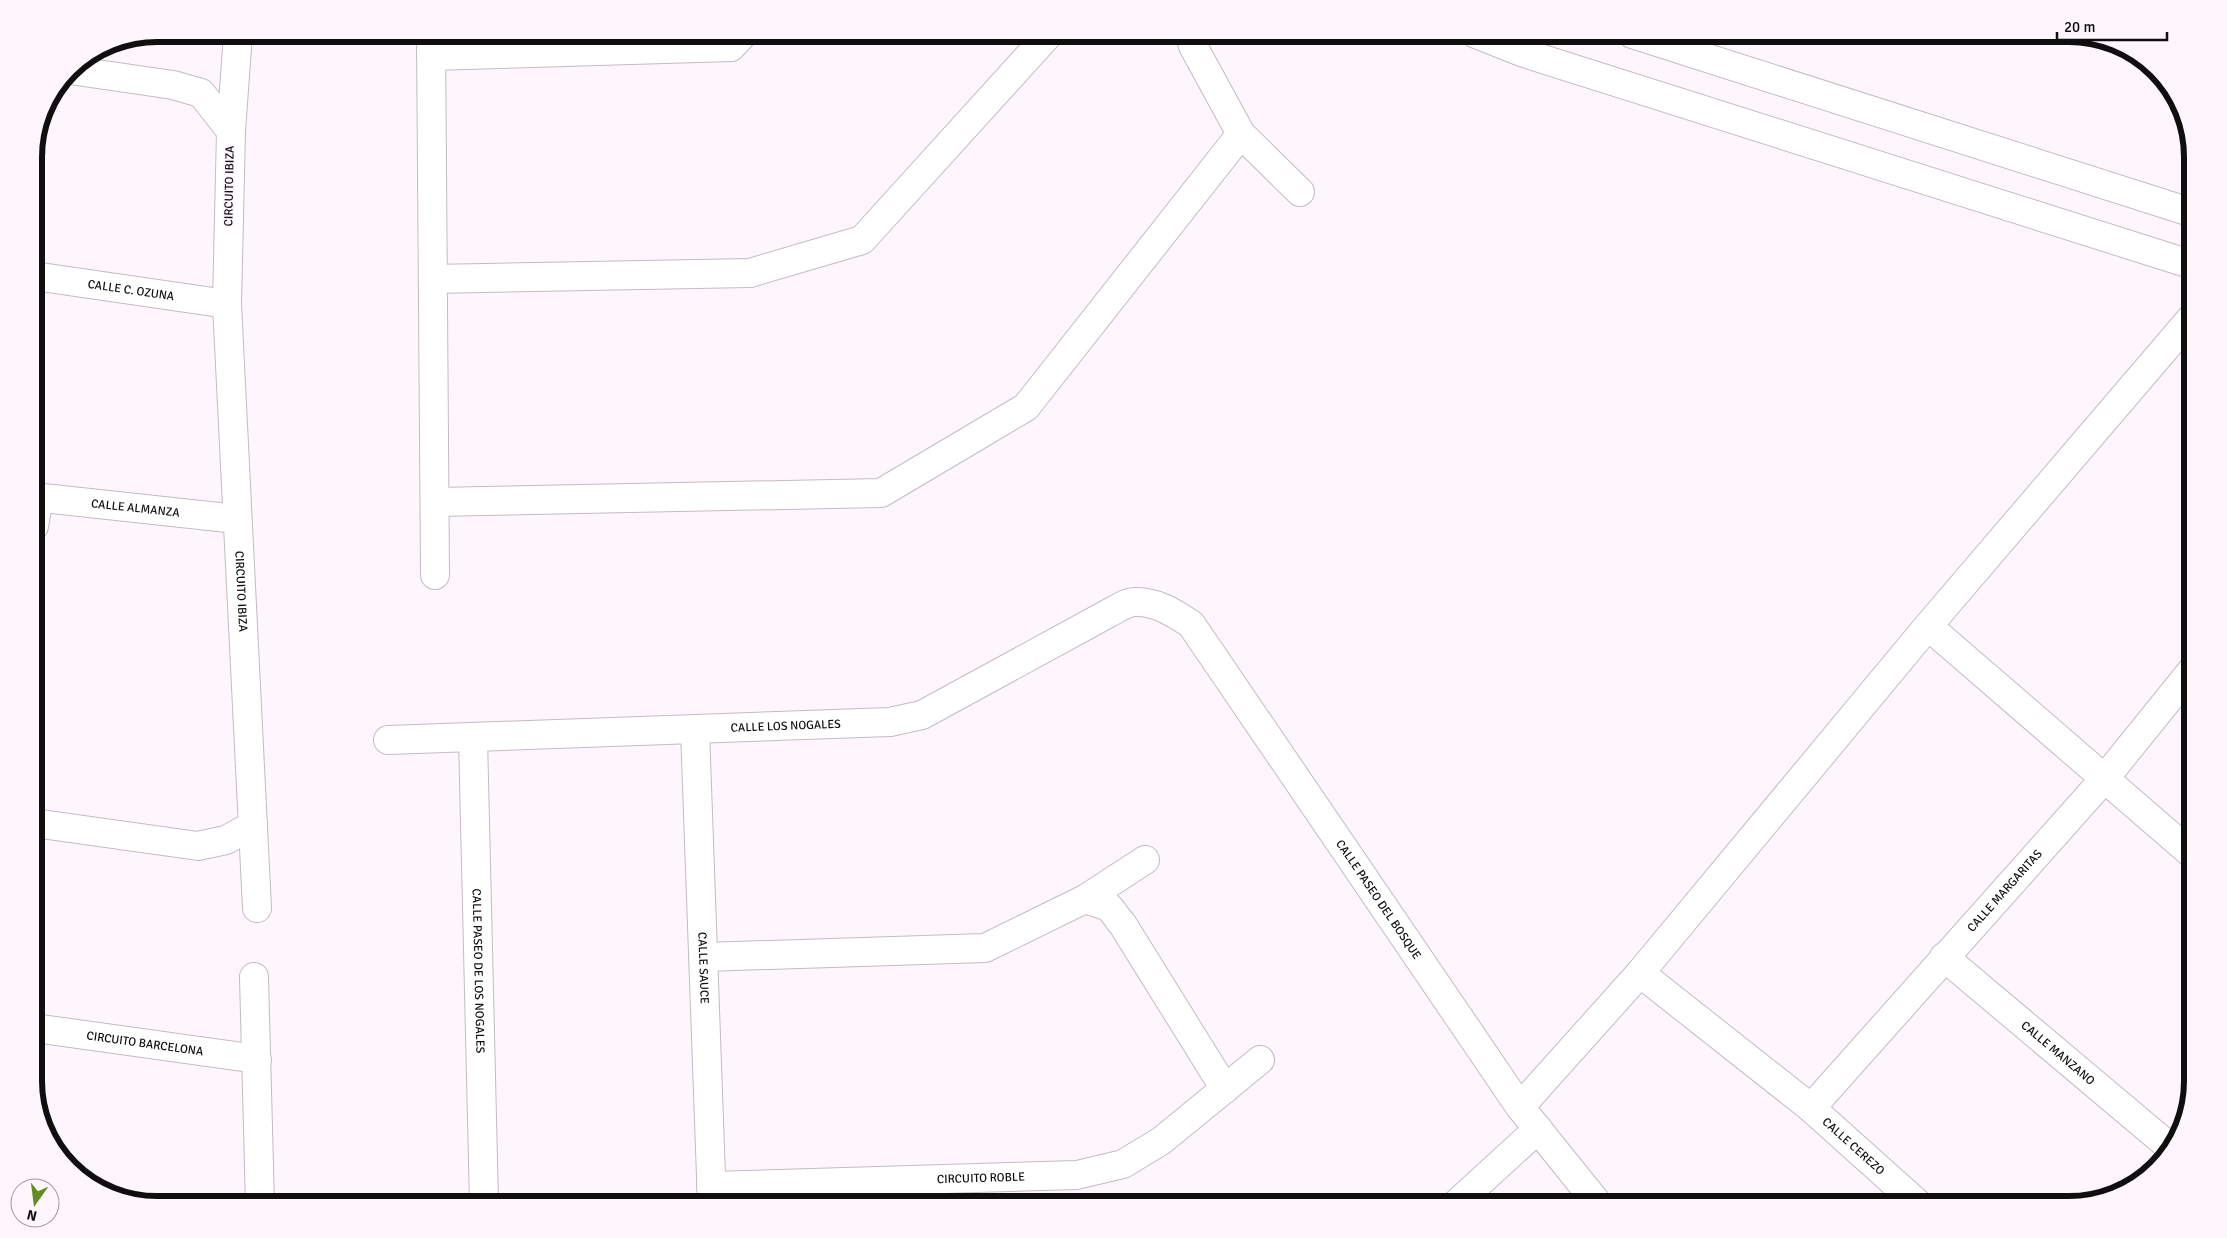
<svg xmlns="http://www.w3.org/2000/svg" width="2227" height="1238" viewBox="0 0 2227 1238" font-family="Signika,sans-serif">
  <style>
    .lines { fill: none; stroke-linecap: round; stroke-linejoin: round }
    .minor-casing { stroke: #c4bbc2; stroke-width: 30 }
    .minor { stroke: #fff; stroke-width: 28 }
    .labels { text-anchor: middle; stroke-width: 4; stroke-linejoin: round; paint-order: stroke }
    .street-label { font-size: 12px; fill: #110e10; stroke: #fff6fd }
    .rim { fill: none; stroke: #110e10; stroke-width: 6 }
  </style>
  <rect width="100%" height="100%" fill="#fff6fd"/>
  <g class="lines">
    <g class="minor-casing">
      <g id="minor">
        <path id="s1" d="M238,34L231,131L227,304L257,908"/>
        <path d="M431,34L435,575"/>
        <path d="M1190,34L1193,46L1241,134L1300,192"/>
        <path d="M1476,34L1524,53L2193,265"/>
        <path d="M1632,34L2193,213"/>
        <path d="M431,56L731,47L743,34"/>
        <path d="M70,70L173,85L201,93L231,131"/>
        <path id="s2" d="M34,276L227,304"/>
        <path d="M433,279L750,273L862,240L1049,34"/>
        <path id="s3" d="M34,497L237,519"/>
        <path d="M435,502L881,493L1026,407L1241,134"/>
        <path d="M34,526L39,498"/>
        <path d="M1928,626L2193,855"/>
        <path id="s4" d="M695,730L712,1204"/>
        <path id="s5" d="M473,737L484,1204"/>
        <path id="s6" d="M388,740L890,722L922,715L1109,613C1117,609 1127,602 1135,602C1156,601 1174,613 1191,624L1520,1107L1598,1204"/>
        <path d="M34,823L198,846L226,840L253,825"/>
        <path d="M1085,899L1109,907L1123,925L1225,1089"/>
        <path d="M704,957L985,948L1085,899L1145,860"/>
        <path id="s7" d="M1944,957L2171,1148"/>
        <path id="s8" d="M1640,973L1811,1108L1918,1204"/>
        <path d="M254,977L260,1204"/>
        <path id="s9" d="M34,1028L257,1059"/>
        <path d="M1520,1107L1640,973L1928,626L2193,316"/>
        <path id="s10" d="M1811,1108L2105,778L2193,669"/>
        <path id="s11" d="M711,1186L1077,1175L1123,1164L1161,1141L1260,1060"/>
        <path d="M1456,1204L1538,1129"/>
      </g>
    </g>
    <use href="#minor" class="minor"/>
  </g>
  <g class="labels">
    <g class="street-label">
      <text transform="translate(229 186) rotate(-89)" y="4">CIRCUITO IBIZA</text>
      <text dy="4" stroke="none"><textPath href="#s2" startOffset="98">CALLE C. OZUNA</textPath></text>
      <text dy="4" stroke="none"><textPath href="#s3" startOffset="102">CALLE ALMANZA</textPath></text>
      <text dy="4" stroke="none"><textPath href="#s1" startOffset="558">CIRCUITO IBIZA</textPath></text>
      <text dy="4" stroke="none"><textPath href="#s6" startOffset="398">CALLE LOS NOGALES</textPath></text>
      <text dy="4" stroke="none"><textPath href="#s10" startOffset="291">CALLE MARGARITAS</textPath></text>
      <text dy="4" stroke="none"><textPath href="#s6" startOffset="1171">CALLE PASEO DEL BOSQUE</textPath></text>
      <text dy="4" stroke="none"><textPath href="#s4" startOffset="238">CALLE SAUCE</textPath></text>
      <text dy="4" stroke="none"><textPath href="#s5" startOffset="234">CALLE PASEO DE LOS NOGALES</textPath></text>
      <text dy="4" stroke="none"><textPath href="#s9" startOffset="112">CIRCUITO BARCELONA</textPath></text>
      <text dy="4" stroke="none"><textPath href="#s7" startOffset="149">CALLE MANZANO</textPath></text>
      <text dy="4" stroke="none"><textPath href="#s8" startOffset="275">CALLE CEREZO</textPath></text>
      <text dy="4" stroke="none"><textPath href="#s11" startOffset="270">CIRCUITO ROBLE</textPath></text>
    </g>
  </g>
  <path d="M0 0H2227V1238H0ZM157 42H2069A115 115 0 0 1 2184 157V1081A115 115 0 0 1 2069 1196H157A115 115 0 0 1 42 1081V157A115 115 0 0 1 157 42Z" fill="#fff6fd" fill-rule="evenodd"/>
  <path class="rim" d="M157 42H2069A115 115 0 0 1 2184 157V1081A115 115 0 0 1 2069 1196H157A115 115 0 0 1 42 1081V157A115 115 0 0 1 157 42Z"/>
  <g transform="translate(35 1203) rotate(194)"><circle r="24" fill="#fff6fd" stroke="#a0999e"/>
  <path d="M0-4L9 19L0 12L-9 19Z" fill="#618e21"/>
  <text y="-8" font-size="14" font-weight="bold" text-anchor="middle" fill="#110e10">N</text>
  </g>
  <path d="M2057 32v8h110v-8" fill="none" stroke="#110e10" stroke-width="2.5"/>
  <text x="2064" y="32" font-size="15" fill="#110e10" stroke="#fff6fd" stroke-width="4" paint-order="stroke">20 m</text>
</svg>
